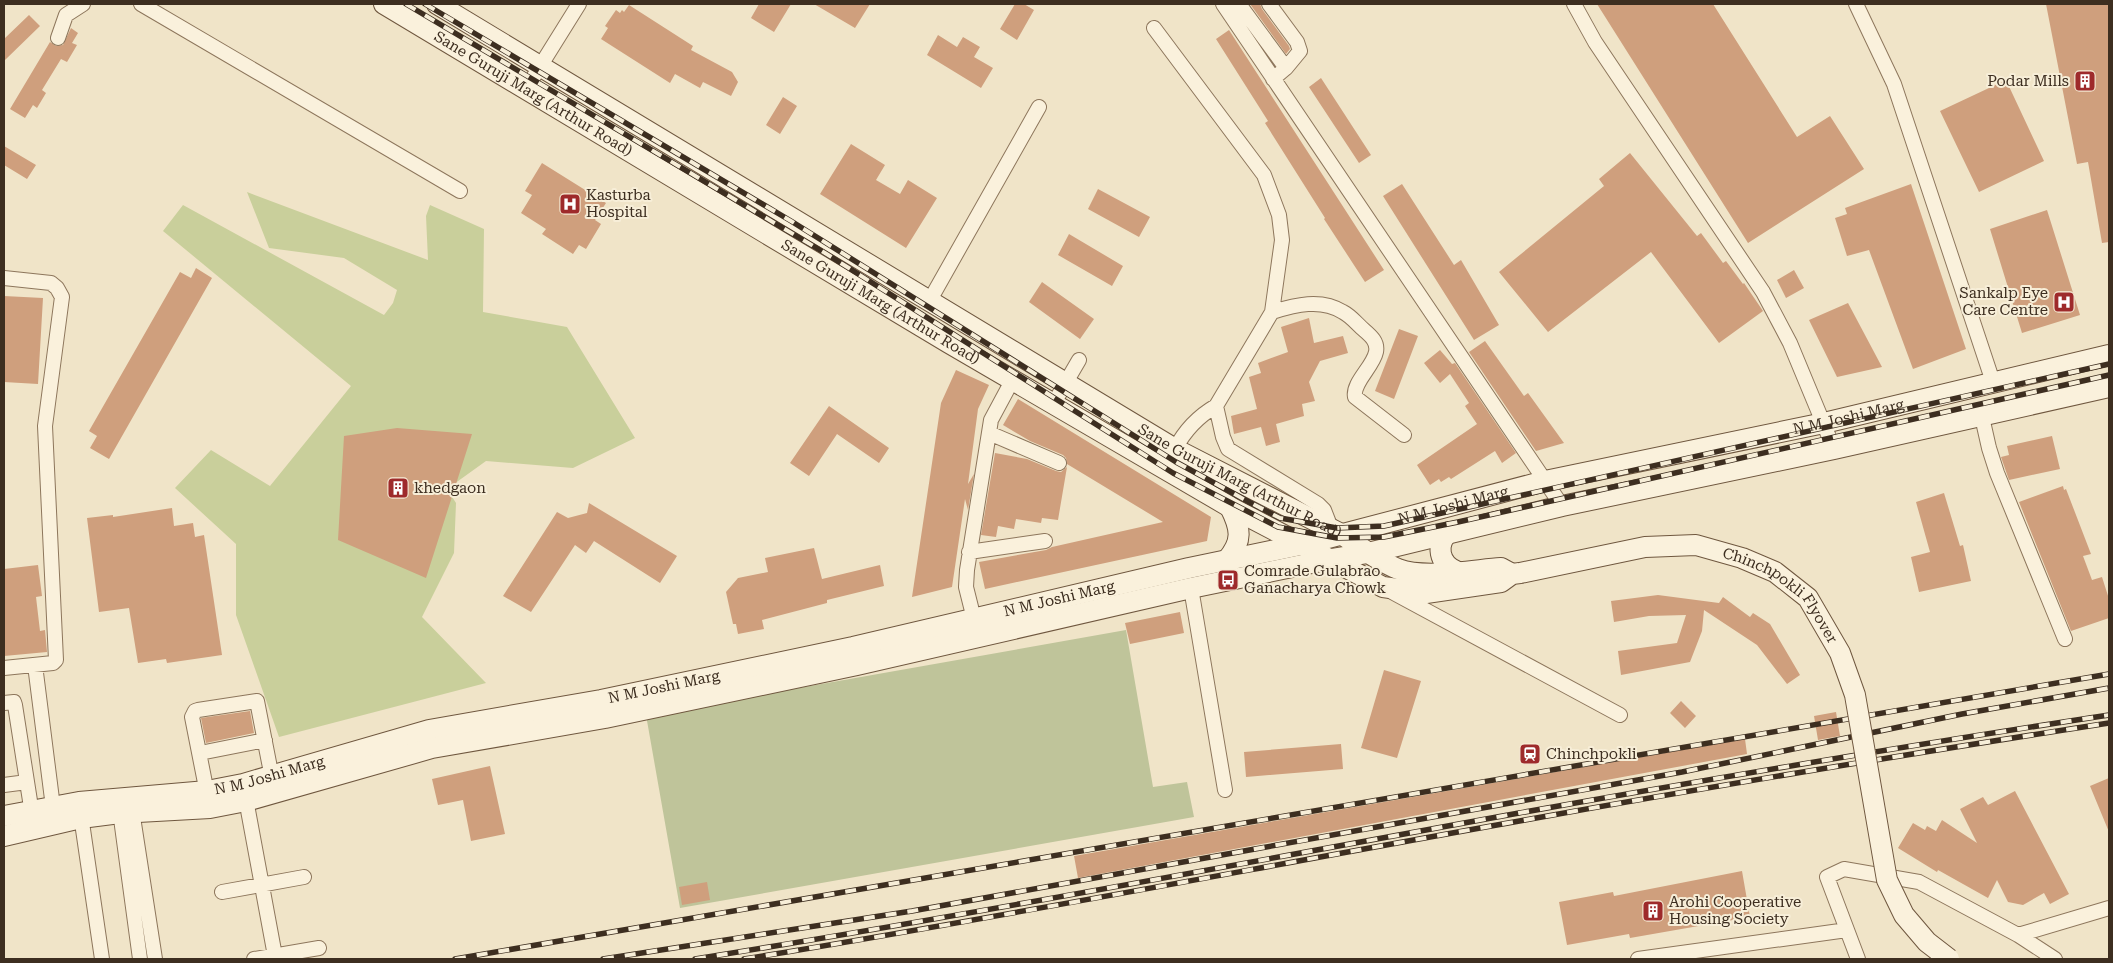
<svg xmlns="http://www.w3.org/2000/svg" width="2113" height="963" viewBox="0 0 2113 963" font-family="'Roboto Serif',serif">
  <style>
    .green { fill: #c9cf9b }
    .cemetery { fill: #bfc49a }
    .building { fill: #cf9f7d }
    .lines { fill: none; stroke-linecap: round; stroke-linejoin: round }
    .street-casing { stroke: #8d765c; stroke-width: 16 }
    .secondary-casing { stroke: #6f573f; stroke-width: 22 }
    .street { stroke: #faf1dc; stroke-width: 14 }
    .secondary { stroke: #faf1dc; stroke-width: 20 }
    .rail-casing { stroke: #3d2e20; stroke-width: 5.5 }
    .rail { stroke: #f7eed8; stroke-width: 4; stroke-dasharray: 11; stroke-linecap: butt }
    .secondary-bridge-casing { stroke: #6f573f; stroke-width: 22; stroke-linecap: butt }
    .secondary-bridge { stroke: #faf1dc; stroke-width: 20 }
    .labels { text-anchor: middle; stroke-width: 4; stroke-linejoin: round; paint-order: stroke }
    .poi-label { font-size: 15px; fill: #3d2e20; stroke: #f7eed8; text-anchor: start }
    .street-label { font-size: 15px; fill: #3d2e20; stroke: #f7eed8 }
  </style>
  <rect width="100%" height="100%" fill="#f0e4c8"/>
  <path class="green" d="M247,192L428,260L426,216L430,205L484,229L483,312L567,327L635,438L573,468L486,461L447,489L456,503L454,553L422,617L486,683L279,737L236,615V544L175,488L211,450L270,486L351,386L163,231L183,205L384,315L393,303L397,290L344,258L269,248Z"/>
  <path class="cemetery" d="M1126,630L1153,787L1187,782L1194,817L680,908L646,715Z"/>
  <path class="building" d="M759,4H791L774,32L751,18Z
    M814,4H870L855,28Z
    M1015,4H1024L1034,10L1017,40L1000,29Z
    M1250,4H1260L1262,9L1289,46L1290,49L1286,54Z
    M1597,4H1713L1797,137L1830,116L1864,169L1748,243Z
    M2046,4H2109V242L2102,243L2088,162L2077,164Z
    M629,5L693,46L691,50L732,72L738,82L731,96L703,82L700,88L675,74L670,83L601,39L608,28L605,26L616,10L620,13L622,10L624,12Z
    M29,15L40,26L4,61V39Z
    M71,28L78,33L72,43L77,45L67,62L61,59L42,90L46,93L37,108L33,105L25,118L10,109L50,42L56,46L63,45Z
    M1229,30L1384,270L1365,282L1324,219L1325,218L1265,123L1268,121L1216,39Z
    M938,35L957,47L963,37L980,47L974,57L993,68L981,88L927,55Z
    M1321,78L1371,155L1359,163L1309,87Z
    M2006,80L2044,161L1979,192L1940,111Z
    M783,97L797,106L780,134L766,125Z
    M851,144L885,165L876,180L900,194L908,180L937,198L906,248L820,194Z
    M4,146L36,165L27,179L4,165Z
    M1630,153L1697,236L1701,233L1723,263L1726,261L1743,284L1744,283L1763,311L1719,343L1651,252L1548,332L1499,272L1604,186L1599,179Z
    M542,163L606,203L595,220L601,224L586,249L579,245L573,254L542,234L546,229L521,213L532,195L525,191Z
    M1402,184L1454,265L1461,260L1499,325L1474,340L1383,196Z
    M1911,184L1966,349L1913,369L1869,250L1847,256L1835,218L1847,214L1845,208Z
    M1098,189L1150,217L1139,237L1088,209Z
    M2047,210L2080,315L2022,333L1990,229Z
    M1069,234L1123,266L1112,286L1058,255Z
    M196,268L212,278L109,459L90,448L97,436L89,431L180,272L191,278Z
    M1794,270L1804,288L1786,298L1777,280Z
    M1042,282L1094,319L1080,339L1029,302Z
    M4,296L43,298L38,384L4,382Z
    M1848,303L1882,367L1837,377L1809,320Z
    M1309,318L1314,343L1343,336L1348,353L1320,361L1309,382L1315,401L1302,404L1304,416L1276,424L1280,442L1266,446L1261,427L1234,434L1231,416L1257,409L1249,377L1261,373L1258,363L1288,352L1281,327Z
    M1399,329L1418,336L1394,399L1375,391Z
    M1485,341L1524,396L1528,393L1564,443L1536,451L1469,352Z
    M1440,350L1452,364L1455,363L1516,453L1502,463L1495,451L1451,479L1449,477L1441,482L1439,479L1430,485L1417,465L1477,424L1465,406L1469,403L1450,374L1440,383L1424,363Z
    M956,370L989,385L978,409L968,484L974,474L968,510L965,499L952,587L912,597L941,403Z
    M1018,399L1211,517L1207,541L985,589L979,562L1046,550L1052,547L1163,522L1067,464L1066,458L1063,455L1030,441L1003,425Z
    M829,406L889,448L879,463L837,434L809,476L790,463Z
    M397,428L472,434L426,578L338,540L344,436Z
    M2052,436L2060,469L2009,480L2001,457L2009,455L2007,446Z
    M995,453L1027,459L1056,471L1061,472L1067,467L1058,520L1042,518L1041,523L1016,519L1014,529L998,526L996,537L981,535Z
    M2063,486L2064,490L2066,489L2091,554L2083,556L2092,580L2102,577L2109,599V618L2071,631L2019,502Z
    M1944,493L1960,546L1963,545L1971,581L1919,592L1911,557L1930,552L1916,502Z
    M589,503L677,556L660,583L594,541L586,553L575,545L531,612L503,596L557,512L568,518L587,513Z
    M172,508L174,526L193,523L195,537L204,535L222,655L167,663L166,659L138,663L129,608L99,612L87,518L113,515V517Z
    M814,548L822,579L880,565L884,586L827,600V603L762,620L764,629L738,634L736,624H733L726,592L738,578L768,572L765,558Z
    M38,565L42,596L36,597L40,631L45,630L47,652L4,656V569Z
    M1658,595L1719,603L1723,597L1750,617L1753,613L1770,624L1800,675L1787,684L1757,645L1704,610L1702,631L1690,662L1621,675L1618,651L1677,643L1686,615L1649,616L1614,622L1611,601Z
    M1180,612L1184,633L1130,644L1125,623Z
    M1384,670L1421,681L1397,758L1361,748Z
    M1681,701L1696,716L1685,728L1670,713Z
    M250,711L254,733L206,743L201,718Z
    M1836,712L1840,736L1818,740L1814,716Z
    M1745,739L1747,754L1078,878L1074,856Z
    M1341,744L1343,769L1246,777L1244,752Z
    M490,766L505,834L471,841L463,800L438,805L432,779Z
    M2109,778V832L2090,786Z
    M2015,791L2069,894L2050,904L2044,893L2023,905L2008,902L1997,880L1988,898L1938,870L1937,872L1898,848L1913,823L1925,830L1927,826L1936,831L1942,820L1977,843L1960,809L1983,797L1988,805Z
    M1742,871L1750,917L1630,938L1629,934L1567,945L1559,902L1613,892L1614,896Z
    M707,882L710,900L682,905L679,887Z"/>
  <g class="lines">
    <g class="street-casing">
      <path id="street" d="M141,4L460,191
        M1223,4L1562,506
        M1239,4L1286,68
        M1269,4L1297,42L1300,51L1286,68L1273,79
        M1574,4L1595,42L1763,292L1790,343L1834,449
        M1856,4L1894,84L1993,382
        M1154,28L1264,175L1279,215L1282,240L1272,312L1216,406C1197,417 1185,430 1175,449
        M58,38L66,15L83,4
        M526,89L579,4
        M4,278L51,283L57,288L62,297L45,426L56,660L53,663L4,668
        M930,300L1039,107
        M1272,312C1295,305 1321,298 1343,312C1351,316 1357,324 1364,330C1371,336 1378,342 1376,352C1373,367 1352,383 1355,397L1404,435
        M1054,403L1079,360
        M1216,406L1223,437L1228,449L1318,504L1324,510L1331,528
        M1982,417L1989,448L1997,473L2065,639
        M989,433L1059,463
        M969,552L1045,541
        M1191,588L1225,790
        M1392,592L1620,715
        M976,627L966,587L967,570L991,420L1013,379
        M35,665L54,815
        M4,703L14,702L15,705L33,820
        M200,753L265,740
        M4,785L27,782
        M245,794L275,956
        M208,798L192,717L195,711L198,710L257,701L273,783
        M119,804L140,959
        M131,804L155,959
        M80,809L102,959
        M222,892L304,877
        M2018,935L2109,908
        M254,959L319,948
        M1638,959L1847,930
        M1858,959L1827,877L1844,869L1919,882L2018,935L2055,959"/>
    </g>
    <g class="secondary-casing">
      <g id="secondary">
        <path id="s1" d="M384,4L949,343L1230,507L1383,587L1426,593L1501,582L1512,574L1520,573"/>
        <path id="s2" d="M437,4L1175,449L1343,535C1360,547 1378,561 1398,569C1424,579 1473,570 1501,568L1512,574"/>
        <path d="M1449,532C1435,544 1439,564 1456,571"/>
        <path d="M1228,567L1227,560C1243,541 1241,529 1230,507"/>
        <path id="s3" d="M4,816L79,802L207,791L243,784L429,730L601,700L853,647L1189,568L1305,544L1545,481L1824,423L2109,355"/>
        <path d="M4,836L81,818L120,813L210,808L246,801L432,748L605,718L857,665L1191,588L1331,559L1368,553L1562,506L1834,449L2109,387"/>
      </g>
    </g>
    <use href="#street" class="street"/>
    <use href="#secondary" class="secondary"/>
    <g class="rail-casing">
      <path id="rail" d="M406,4L825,253L1173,473L1278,527L1337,538L1384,537L1458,522L2109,375
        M425,4L791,221L1176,462L1249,502L1280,518L1337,528L1384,526L2109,364
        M455,959L2109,674
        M603,959L912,911L1255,849L1682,772L1962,714L2109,688
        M695,959C970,915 1244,863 1519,813C1715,778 1912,745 2109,715
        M744,959C1005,917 1265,866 1525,820C1720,785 1914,753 2109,723"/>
    </g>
    <use href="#rail" class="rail"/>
    <g class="secondary-bridge-casing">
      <g id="secondary-bridge">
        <path id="s4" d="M1520,573L1645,547L1696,545L1742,558L1775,572L1808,598L1840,653L1855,695L1887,880L1904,915L1927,942L1949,959"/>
      </g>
    </g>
    <use href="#secondary-bridge" class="secondary-bridge"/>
  </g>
  <defs>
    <g id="building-square" transform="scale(1.125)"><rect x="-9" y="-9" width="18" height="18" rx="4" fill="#9e2a2b" stroke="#f7eed8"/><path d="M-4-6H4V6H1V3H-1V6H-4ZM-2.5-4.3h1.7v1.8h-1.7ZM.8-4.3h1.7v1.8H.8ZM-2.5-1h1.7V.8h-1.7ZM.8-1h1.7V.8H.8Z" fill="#fff"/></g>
    <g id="hospital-square" transform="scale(1.125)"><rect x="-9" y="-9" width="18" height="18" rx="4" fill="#9e2a2b" stroke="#f7eed8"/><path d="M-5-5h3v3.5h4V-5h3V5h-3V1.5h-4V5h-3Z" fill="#fff"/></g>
    <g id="bus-square" transform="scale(1.125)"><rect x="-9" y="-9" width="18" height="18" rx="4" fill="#9e2a2b" stroke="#f7eed8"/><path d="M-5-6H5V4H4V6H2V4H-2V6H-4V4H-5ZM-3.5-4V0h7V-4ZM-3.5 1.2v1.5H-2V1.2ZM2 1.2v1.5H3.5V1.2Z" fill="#fff"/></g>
    <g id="station-square" transform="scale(1.125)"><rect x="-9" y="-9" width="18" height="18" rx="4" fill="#9e2a2b" stroke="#f7eed8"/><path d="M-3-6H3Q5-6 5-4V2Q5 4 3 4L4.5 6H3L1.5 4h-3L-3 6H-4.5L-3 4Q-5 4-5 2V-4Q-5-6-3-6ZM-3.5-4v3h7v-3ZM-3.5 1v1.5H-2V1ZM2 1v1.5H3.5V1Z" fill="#fff"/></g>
  </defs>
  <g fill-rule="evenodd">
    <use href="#building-square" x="2085" y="81"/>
    <use href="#hospital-square" x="570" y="204"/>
    <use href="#hospital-square" x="2064" y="302"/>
    <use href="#building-square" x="398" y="488"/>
    <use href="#bus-square" x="1228" y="580"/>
    <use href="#station-square" x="1530" y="754"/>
    <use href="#building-square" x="1653" y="911"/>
  </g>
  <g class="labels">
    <g class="poi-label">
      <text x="2069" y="86" text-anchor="end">Podar Mills</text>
      <text x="586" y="200">Kasturba<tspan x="586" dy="17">Hospital</tspan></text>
      <text x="2048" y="298" text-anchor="end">Sankalp Eye<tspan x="2048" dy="17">Care Centre</tspan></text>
      <text x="414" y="493">khedgaon</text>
      <text x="1244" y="576">Comrade Gulabrao<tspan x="1244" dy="17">Ganacharya Chowk</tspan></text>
      <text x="1546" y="759">Chinchpokli</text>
      <text x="1669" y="907">Arohi Cooperative<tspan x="1669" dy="17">Housing Society</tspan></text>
    </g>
    <g class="street-label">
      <text dy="5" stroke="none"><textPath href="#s1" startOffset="174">Sane Guruji Marg (Arthur Road)</textPath></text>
      <text dy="5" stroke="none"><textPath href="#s1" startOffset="579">Sane Guruji Marg (Arthur Road)</textPath></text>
      <text dy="5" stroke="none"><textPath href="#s3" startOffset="1889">N M Joshi Marg</textPath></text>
      <text dy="5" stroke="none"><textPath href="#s2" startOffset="934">Sane Guruji Marg (Arthur Road)</textPath></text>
      <text dy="5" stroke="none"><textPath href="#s3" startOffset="1484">N M Joshi Marg</textPath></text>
      <text dy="5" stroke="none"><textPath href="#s3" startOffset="1079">N M Joshi Marg</textPath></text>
      <text dy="5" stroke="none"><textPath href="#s4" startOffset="281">Chinchpokli Flyover</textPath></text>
      <text dy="5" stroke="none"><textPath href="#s3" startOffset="674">N M Joshi Marg</textPath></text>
      <text dy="5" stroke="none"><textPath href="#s3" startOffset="269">N M Joshi Marg</textPath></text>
    </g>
  </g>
  <rect width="2113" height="963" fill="none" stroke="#3d2e20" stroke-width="10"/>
</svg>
